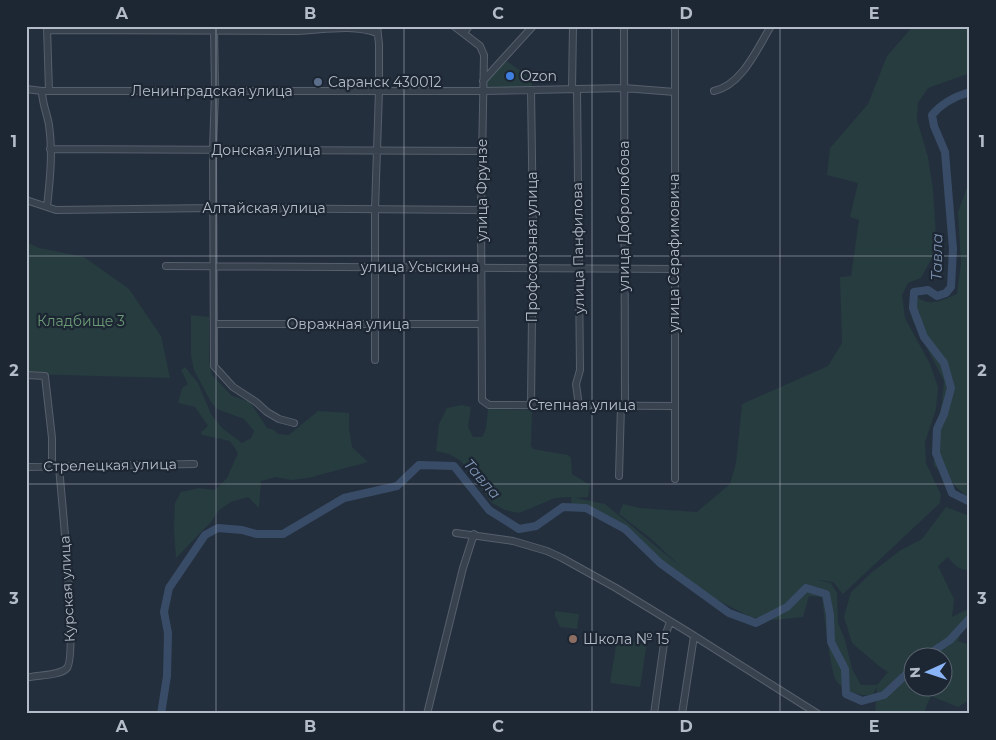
<svg xmlns="http://www.w3.org/2000/svg" width="996" height="740" viewBox="0 0 996 740" font-family="Montserrat,sans-serif">
  <style>
    .green { fill: #263c3f; fill-rule: evenodd }
    .lines { fill: none; stroke-linecap: round; stroke-linejoin: round }
    .river { stroke: #394c67; stroke-width: 8 }
    .minor-casing { stroke: #565f6c; stroke-width: 8 }
    .minor { stroke: #38414e; stroke-width: 6 }
    .grid { fill: none; stroke: #b4bcc9; stroke-width: 1; stroke-opacity: 0.55 }
    .shop-dot { fill: #3f7fe0; stroke: #1d2633; stroke-width: 2 }
    .service-dot { fill: #5c6f8a; stroke: #1d2633; stroke-width: 2 }
    .education-dot { fill: #8d6e63; stroke: #1d2633; stroke-width: 2 }
    .labels { text-anchor: middle; stroke-width: 4.5; stroke-linejoin: round; paint-order: stroke }
    .poi-label { font-size: 14px; fill: #b4bcc9; stroke: #1d2633; text-anchor: start }
    .street-label { font-size: 14px; fill: #b4bcc9; stroke: #1d2633 }
    .park-label { font-size: 14px; fill: #6b9a76; stroke: #1d2633 }
    .water-label { font-size: 15px; font-style: italic; fill: #7c92b1; stroke: #1d2633 }
    .neatline { fill: none; stroke: #b4bcc9; stroke-width: 2 }
    .grid-label { font-size: 16px; text-anchor: middle; font-weight: bold; fill: #b4bcc9 }
  </style>
  <rect width="100%" height="100%" fill="#242f3e"/>
  <path class="green" d="M913,26H970V73L928,88L918,103L917,120L928,157L933,190L936,236L933,256L921,278L908,283L902,295L905,318L930,364L938,387L936,409L925,442L926,463L941,495L940,503L843,594L833,582L813,579L831,583L837,593L838,623L845,640L852,669L861,685H877L888,672L879,666L852,643L844,617L851,592L872,572L901,550L922,539L946,507L970,516V570C960,571 953,564 948,557L938,566L954,599L952,617L970,608V621L965,620L958,641L970,645V700L958,707L931,696L925,709L926,714H875L877,687L872,696C859,695 847,693 837,682C830,673 824,612 822,597L809,596L803,617L774,620L750,617L677,579L605,514L572,511L571,497L555,498L519,513L505,510L492,503L461,461L449,454L436,451L439,424L447,408L461,405L471,407L468,427L473,437H482L486,429L488,409L532,410L531,446L533,449L568,455L571,458L572,474L590,485L588,497L575,498L605,504L681,567L649,537L619,514L623,504L639,508L697,512L730,484L736,463L742,404L828,366L842,343L840,277L851,276L859,220L850,217L858,183L827,175L830,148L868,104L887,56ZM914,658H944V688H914Z
    M505,60L532,79V87C521,87 494,92 485,86L486,80Z
    M970,179V498L966,496L934,466L933,442L942,403L944,381L912,319L910,303L916,296C930,308 942,300 957,294L961,263L958,212Z
    M26,242L39,248L84,257L129,289L161,336L170,378L26,374Z
    M191,315L209,317V360L212,375L232,396L250,402L267,428L274,430L278,434L289,435L318,411L349,413V429L352,447L368,462L308,478L291,480L276,477L261,481L259,508L248,497L231,502L219,510L211,522L176,558L174,528L175,503L181,492L199,488L215,490L227,478L238,453L230,441L202,435L201,432L208,426L195,407L178,403L182,388L188,384L181,370L185,367L198,383L211,414L222,428L242,443L251,438L254,431L244,419L217,409L211,402L194,370L191,355Z
    M555,611L579,614L577,629L560,627L555,616Z
    M617,639L647,643L640,687L610,683Z"/>
  <g class="lines">
    <path class="river" d="M970,92C956,96 941,104 932,115L934,126L945,152L953,249L951,287L946,293L937,296L928,290L914,292L913,308L924,337L944,363L951,388L944,414L937,429L936,453L952,493L970,502
      M923,658L950,640L970,618
      M161,714L167,676L168,633L164,612L169,588L205,535L218,528L242,530L256,534H283L344,498L397,486L419,465L454,466L489,510L519,529L536,526L563,507L586,508L625,529L660,563L729,613L756,623L787,607L806,588L826,594L830,615L831,642L845,669L846,694L862,701L884,695L914,667"/>
    <g class="minor-casing">
      <path id="minor" d="M214,26L215,91L213,150L214,366L233,387L256,402L267,412L279,419L294,423
        M454,26L480,46L484,55L481,210L482,400L489,405L674,406
        M624,26L625,405
        M47,27L49,91
        M47,30C128,30 209,30 291,31C319,31 350,23 377,33
        M464,33L469,26
        M483,81L533,26
        M26,89L42,91H482L624,88L675,92
        M572,89L573,26
        M577,89L580,370L576,384L579,406
        M531,90L533,228L531,404
        M42,91C42,103 47,113 49,125C53,152 50,180 47,207
        M714,91C742,85 757,49 771,26
        M50,149L482,151
        M26,200L56,210L213,208L481,210
        M166,266L674,269
        M215,324H481
        M375,360V209L379,91V44L377,26
        M26,375L45,376L52,438V466
        M26,467L194,464
        M619,476L621,405
        M675,479V26
        M456,533L513,541L547,551L562,558L616,588L688,632L818,714
        M26,678C36,675 60,676 67,668C78,654 61,494 59,466
        M427,714L463,568L474,534
        M654,714L665,636L670,622
        M682,714L694,636"/>
    </g>
    <use href="#minor" class="minor"/>
  </g>
  <path class="grid" d="M216,26V714M404,26V714M592,26V714M780,26V714M26,256H970M26,484H970"/>
  <circle class="shop-dot" cx="510" cy="76" r="5"/>
  <circle class="service-dot" cx="318" cy="82" r="5"/>
  <circle class="education-dot" cx="573" cy="639" r="5"/>
  <g class="labels">
    <g class="poi-label">
      <text x="520" y="81">Ozon</text>
      <text x="328" y="87">Саранск 430012</text>
      <text x="583" y="644">Школа № 15</text>
    </g>
    <g class="street-label">
      <text x="212" y="96">Ленинградская улица</text>
      <text x="266" y="155">Донская улица</text>
      <text transform="translate(482 190) rotate(-90)" y="5">улица Фрунзе</text>
      <text x="264" y="213">Алтайская улица</text>
      <text transform="translate(624 216) rotate(-90)" y="5">улица Добролюбова</text>
      <text transform="translate(532 247) rotate(-90)" y="5">Профсоюзная улица</text>
      <text transform="translate(578 248) rotate(-91)" y="5">улица Панфилова</text>
      <text transform="translate(674 253) rotate(-90)" y="5">улица Серафимовича</text>
      <text x="420" y="272">улица Усыскина</text>
      <text x="348" y="329">Овражная улица</text>
      <text x="582" y="410">Степная улица</text>
      <text transform="translate(110 465) rotate(-1)" y="5">Стрелецкая улица</text>
      <text transform="translate(67 589) rotate(-93)" y="5">Курская улица</text>
    </g>
    <g class="park-label">
      <text x="81" y="326">Кладбище 3</text>
    </g>
    <g class="water-label">
      <text transform="translate(937 257) rotate(-89)" y="5">Тавла</text>
      <text transform="translate(482 479) rotate(49)" y="5">Тавла</text>
    </g>
  </g>
  <rect width="996" height="740" fill="none" stroke="#1d2633" stroke-width="55"/>
  <g transform="translate(928 672) rotate(267)"><circle r="24" fill="#1d2633" stroke="#59626f"/>
  <path d="M0-4L9 19L0 12L-9 19Z" fill="#8ab4f8"/>
  <text y="-8" font-size="14" font-weight="bold" text-anchor="middle" fill="#b4bcc9">N</text>
  </g>
  <rect x="28" y="28" width="940" height="684" class="neatline"/>
  <g class="grid-label">
    <text x="122" y="19">A</text>
    <text x="310" y="19">B</text>
    <text x="498" y="19">C</text>
    <text x="686" y="19">D</text>
    <text x="874" y="19">E</text>
    <text x="14" y="147">1</text>
    <text x="982" y="147">1</text>
    <text x="14" y="376">2</text>
    <text x="982" y="376">2</text>
    <text x="14" y="604">3</text>
    <text x="982" y="604">3</text>
    <text x="122" y="732">A</text>
    <text x="310" y="732">B</text>
    <text x="498" y="732">C</text>
    <text x="686" y="732">D</text>
    <text x="874" y="732">E</text>
  </g>
</svg>
